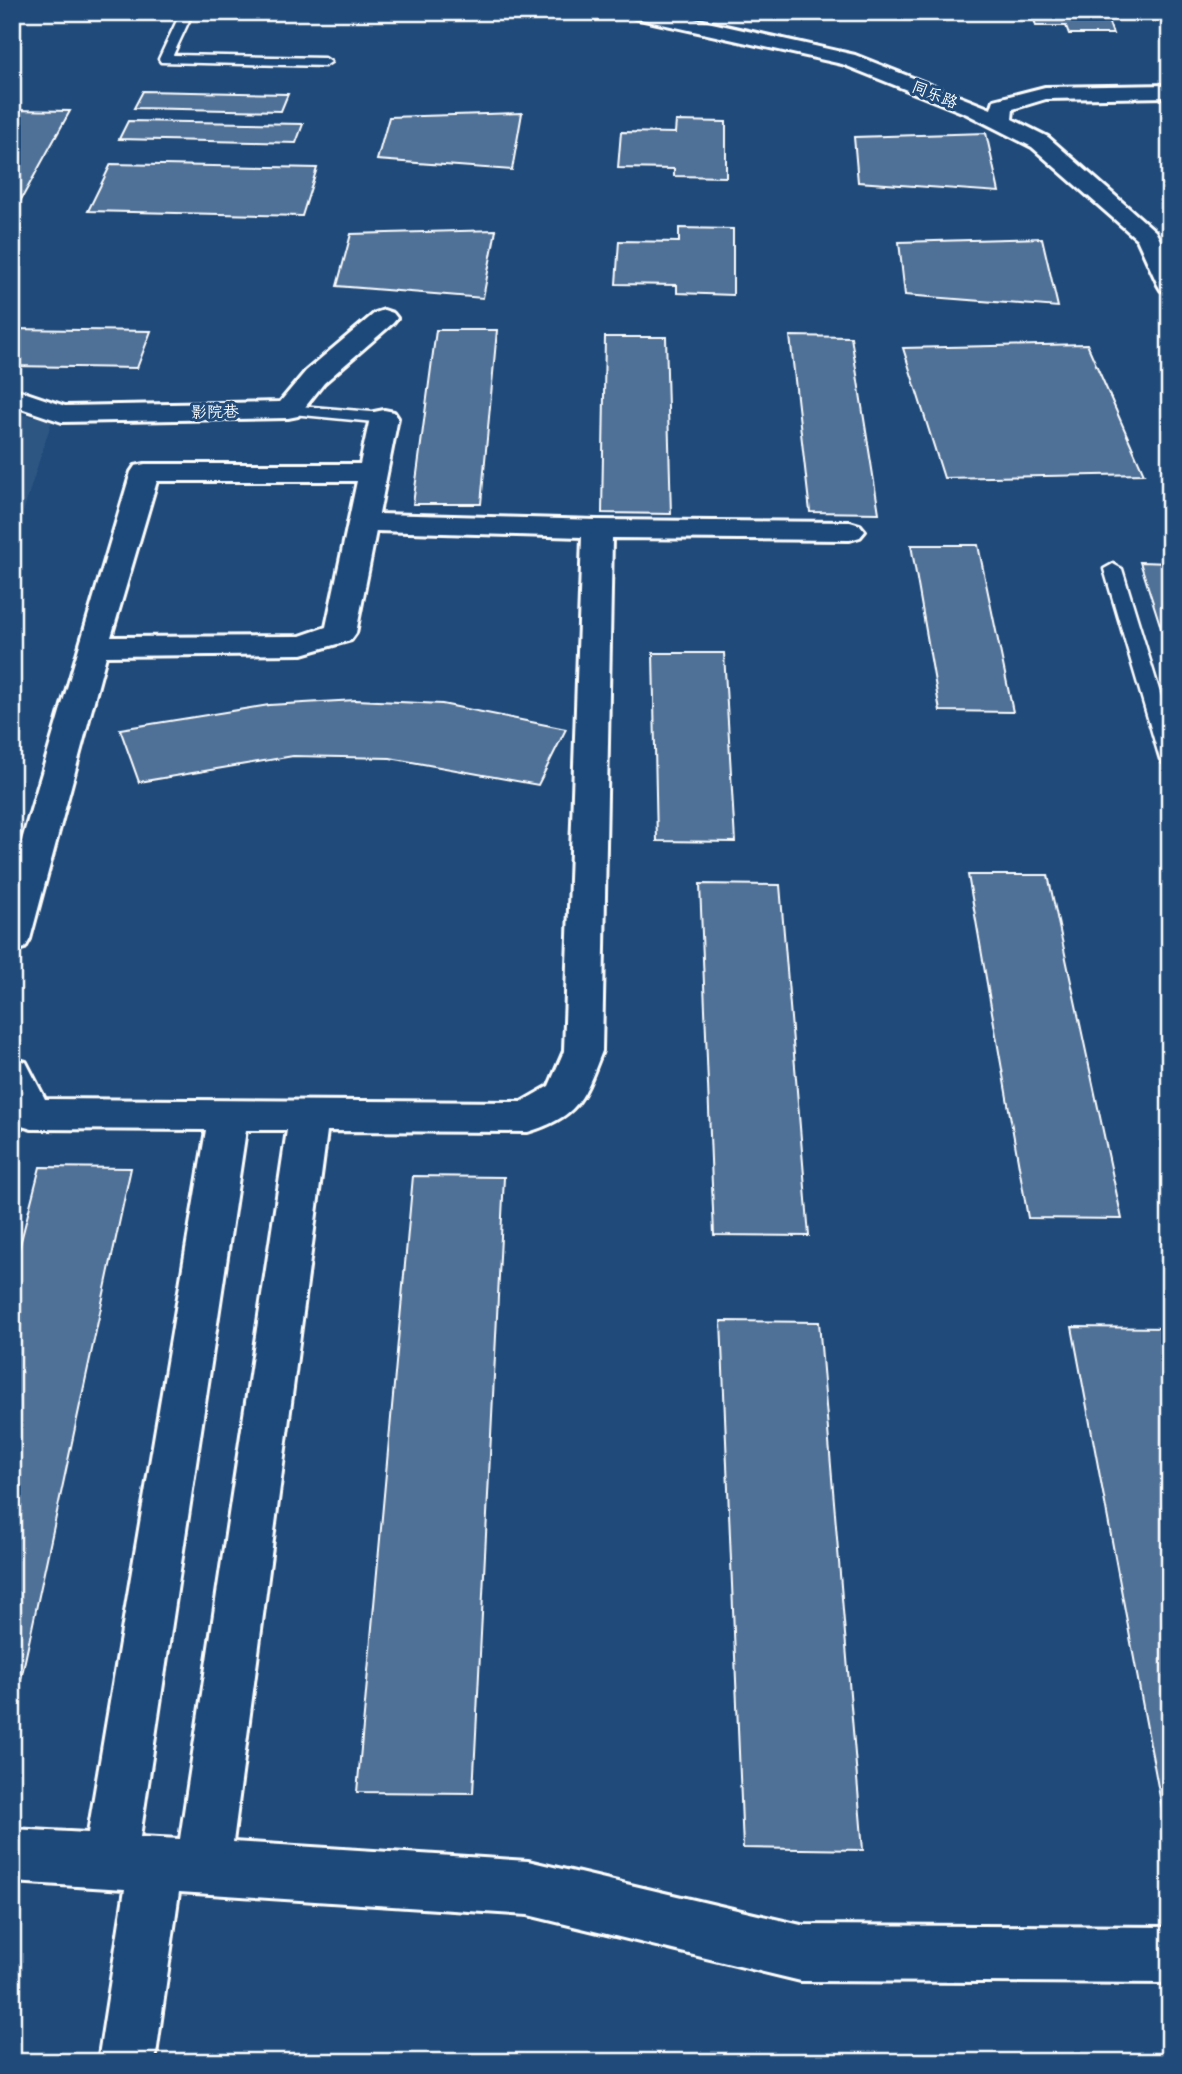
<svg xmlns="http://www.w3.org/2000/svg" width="1182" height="2074" viewBox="0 0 1182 2074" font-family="Delius,'LXGW WenKai TC',sans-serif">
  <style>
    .built { fill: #2e5683 }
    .building { fill: #507197; stroke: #fff; stroke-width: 2 }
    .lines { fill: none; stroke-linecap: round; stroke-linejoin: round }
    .service-casing { stroke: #fff; stroke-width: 5 }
    .minor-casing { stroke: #fff; stroke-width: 6 }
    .service { fill: #1f4a7a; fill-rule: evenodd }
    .minor { fill: #1f4a7a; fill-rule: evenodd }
    .labels { text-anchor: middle; stroke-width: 6; stroke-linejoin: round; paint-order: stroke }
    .far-street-label { font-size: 16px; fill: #fff; stroke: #1f4a7a }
  </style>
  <rect width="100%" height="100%" fill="#1f4a7a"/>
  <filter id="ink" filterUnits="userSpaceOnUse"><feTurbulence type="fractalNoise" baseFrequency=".0143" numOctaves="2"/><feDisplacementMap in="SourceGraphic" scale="14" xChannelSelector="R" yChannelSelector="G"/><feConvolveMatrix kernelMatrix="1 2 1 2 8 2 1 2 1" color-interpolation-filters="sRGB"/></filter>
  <g filter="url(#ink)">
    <path class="built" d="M12,413L52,420L12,547Z"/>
    <path class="building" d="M1032,12H1105L1113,34H1069L1066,26H1036Z
      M143,91L288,94L281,111L134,108Z
      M12,110L70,111L12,216Z
      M522,113L512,170L377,160L389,117Z
      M128,121L303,124L296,143L119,139Z
      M676,121L726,122V177L674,176V169L618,168L621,132L675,133Z
      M986,133L999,192L858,182L854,137Z
      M111,164L317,168L302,216L88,211Z
      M679,228L733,229V295L677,293V285L616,284L619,241L679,242Z
      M496,230L483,298L337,286L351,234Z
      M1042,238L1058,307L905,295L899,242Z
      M12,329L151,331L137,368L12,366Z
      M436,330H497L481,504H413Z
      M790,336L851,337L879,513L810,512Z
      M605,337H666L671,514L602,513Z
      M1087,344L1144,474L944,478L903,348Z
      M911,545H978L1013,712L940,711Z
      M1140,562L1170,563V656Z
      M653,653H724L735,842L657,841Z
      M356,700L442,704L566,729L538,785L390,758L293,756L139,782L120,729L269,705Z
      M968,875H1048L1122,1219L1028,1218Z
      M700,884L780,885L809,1236L714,1235Z
      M40,1167L131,1168L12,1721V1276Z
      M413,1176L504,1177L473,1793L357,1792Z
      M721,1321L819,1322L863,1850L743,1848Z
      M1072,1327L1170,1328V1851Z"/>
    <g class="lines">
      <g class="service-casing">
        <path id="service" d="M181,12H193L173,55L325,58L331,62L325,66L161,62L159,59Z
          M288,405L384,413L392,418L384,423L282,413L280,410L282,407Z
          M1113,564L1122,569L1170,726V765L1163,763L1160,759L1104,569Z"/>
      </g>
      <g class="minor-casing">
        <path id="minor" d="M625,12H663L855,55L991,109L994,100L1045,87L1170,85V97L1046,99L1013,109L1012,119L1048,137L1155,231L1170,258V292L1161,290L1158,285L1137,239L1032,147L967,114L842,64L635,18Z
          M384,310L393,313L397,318L393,323L324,383L298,416L288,418L62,422L12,405V388L65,406L280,402L306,371L375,313Z
          M384,410L394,412L398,418L379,514L597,520L850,522L860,525L865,531L860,537L850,540L612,538L602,1051C584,1097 580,1116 528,1132L327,1131L233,1842L528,1861L801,1925L1170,1927V1983L801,1981L528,1915L179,1892L155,2062H98L125,1889L12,1882V1829L88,1833L206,1130L32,1129L18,1125L12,1114V1058L26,1062L45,1099L521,1102L549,1086L564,1051L582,537L376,531L356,633L351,640L302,654L106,656L30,939L25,948L12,952V874L131,472L135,466L145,464H360L370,418L374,412ZM157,481H357L326,627L300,636L111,637ZM246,1130H287L180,1839L140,1837Z"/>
      </g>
      <use href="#service" class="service"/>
      <use href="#minor" class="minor"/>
    </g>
  </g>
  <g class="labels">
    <g class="far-street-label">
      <text transform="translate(935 94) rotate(22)" y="6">同乐路</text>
      <text transform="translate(215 411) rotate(-1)" y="6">影院巷</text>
    </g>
  </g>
  <rect width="1182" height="2074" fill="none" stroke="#1f4a7a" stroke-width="42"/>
  <rect x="21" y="21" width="1140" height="2032" fill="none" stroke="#fff" stroke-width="2.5" filter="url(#ink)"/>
</svg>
